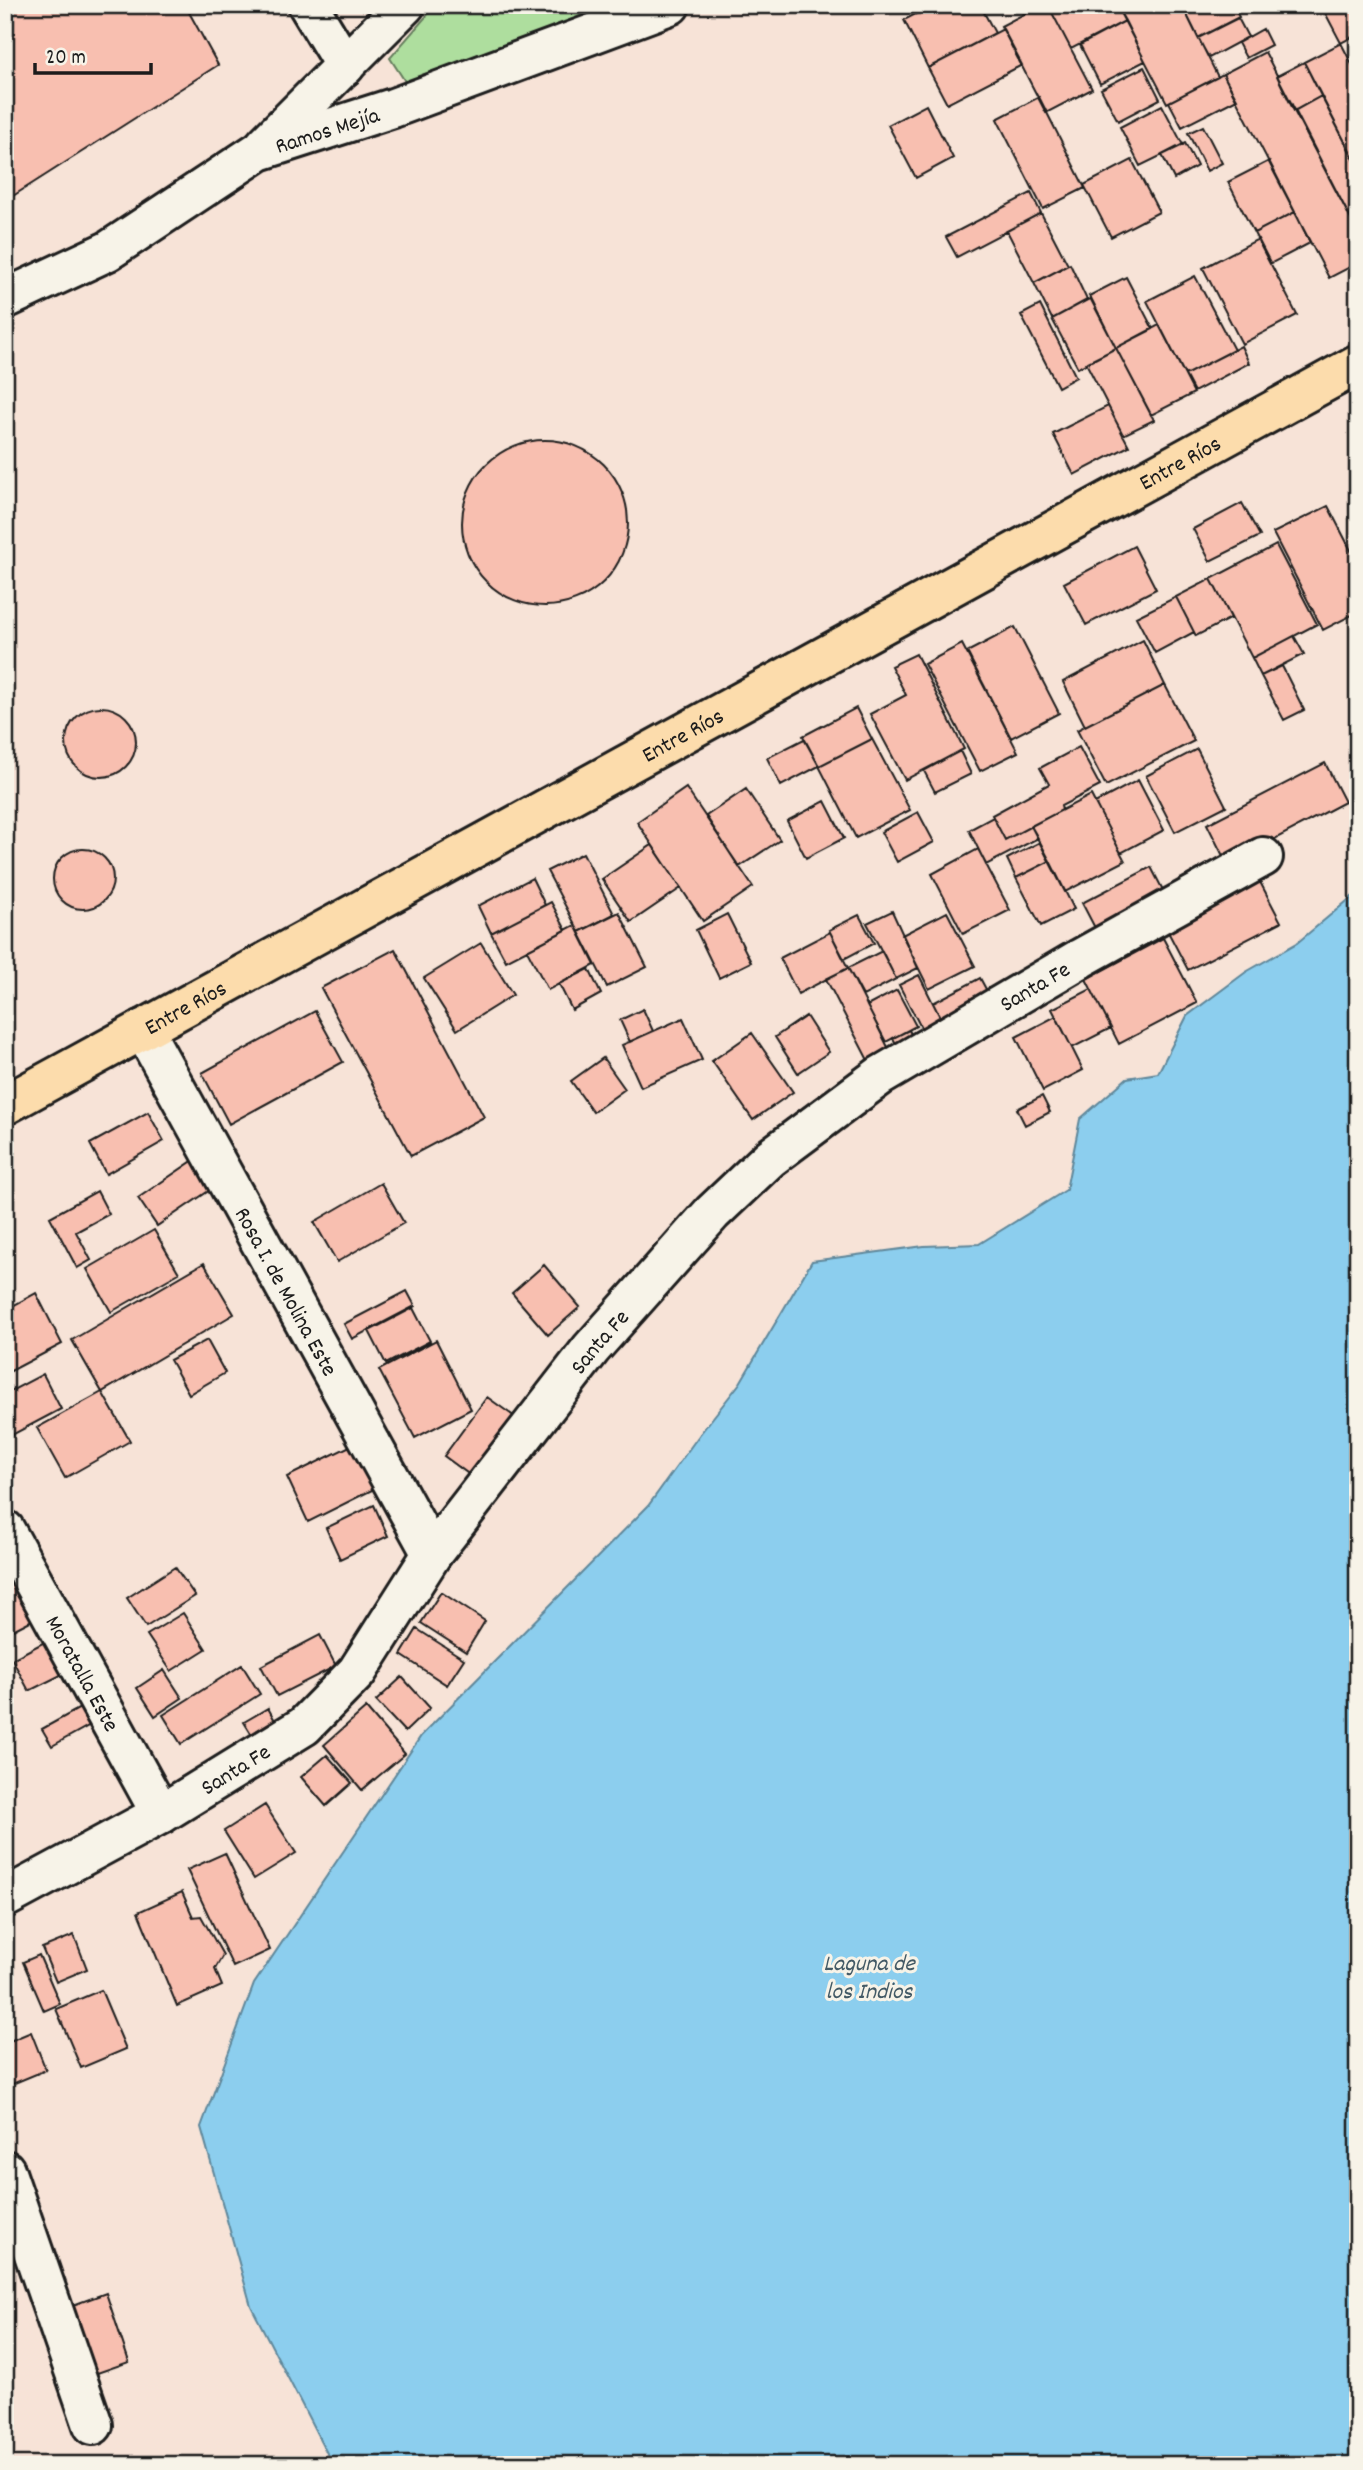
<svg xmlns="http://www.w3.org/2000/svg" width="1363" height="2470" viewBox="0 0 1363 2470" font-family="Dekko,sans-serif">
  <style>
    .green { fill: #aede9e; stroke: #657d5d; stroke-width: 2 }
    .water { fill: #8cceee; stroke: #5f879a; stroke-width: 2 }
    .building { fill: #f8bfb0; stroke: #1c1c1c; stroke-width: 2 }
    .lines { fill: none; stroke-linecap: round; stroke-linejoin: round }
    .minor-casing { stroke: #1c1c1c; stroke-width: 44 }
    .major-casing { stroke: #1c1c1c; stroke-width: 44 }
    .minor { stroke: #f7f3e8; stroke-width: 38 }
    .major { stroke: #fcdcac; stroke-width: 38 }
    .labels { text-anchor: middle; stroke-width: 6; stroke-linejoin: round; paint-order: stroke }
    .street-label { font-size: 23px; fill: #1c1c1c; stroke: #f7f3e8 }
    .water-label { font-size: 24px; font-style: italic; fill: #435a66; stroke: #f7f3e8 }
  </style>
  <rect width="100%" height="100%" fill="#f7e3d7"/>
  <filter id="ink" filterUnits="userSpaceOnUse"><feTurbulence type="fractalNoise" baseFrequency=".0143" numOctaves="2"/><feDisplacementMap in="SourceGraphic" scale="14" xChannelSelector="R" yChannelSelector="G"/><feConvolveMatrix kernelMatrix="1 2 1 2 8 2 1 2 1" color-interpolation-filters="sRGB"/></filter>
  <g filter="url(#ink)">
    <path class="green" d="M436,5H615L408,86L390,58Z"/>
    <path class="water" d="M1358,892V2465H333L251,2306L201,2127L254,1984L421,1736L648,1506L700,1434L740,1383L812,1261L924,1246L979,1244L1066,1190L1080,1119L1127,1078L1158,1073L1187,1016L1246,972L1297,943Z"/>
    <path class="building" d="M5,5H185L218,65L5,201Z
      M933,5H980L995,33L928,68L904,20Z
      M1041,5H1048L1092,89L1046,113L1001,26Z
      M1048,5H1116L1125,21L1071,49Z
      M1116,5H1182L1218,77L1167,103Z
      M1182,5H1233L1239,17L1198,38Z
      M1321,5H1358V34L1341,43Z
      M1238,18L1248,37L1209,58L1198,38Z
      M1125,21L1145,61L1100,84L1080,45Z
      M1003,29L1022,65L947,104L928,68Z
      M1263,29L1271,45L1246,58L1238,43Z
      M1341,43L1358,76V167L1304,62Z
      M1265,52L1358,233V263L1329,278L1223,74Z
      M1304,62L1321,96L1294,111L1277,76Z
      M1144,67L1160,99L1118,121L1101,89Z
      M1223,74L1237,99L1182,127L1169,102Z
      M1321,96L1358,167V233L1294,111Z
      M1039,97L1085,188L1043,209L997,119Z
      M926,105L953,158L916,178L888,125Z
      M1162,105L1183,145L1140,166L1120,127Z
      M1203,126L1222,163L1207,171L1188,133Z
      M1185,143L1197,166L1174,179L1162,155Z
      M1132,160L1159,212L1111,237L1084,185Z
      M1269,161L1295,212L1254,233L1228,182Z
      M1031,193L1041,213L957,257L946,237Z
      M1295,212L1310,243L1270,264L1254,233Z
      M1041,213L1068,265L1034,283L1007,231Z
      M1258,239L1297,315L1242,344L1203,268Z
      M1070,264L1087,300L1052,319L1034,283Z
      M1195,276L1234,350L1185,375L1147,301Z
      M1126,277L1153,329L1116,348L1089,296Z
      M1091,298L1116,348L1078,368L1052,319Z
      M1040,305L1076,377L1058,387L1021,315Z
      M1159,325L1194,393L1151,415L1116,348Z
      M1241,346L1249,363L1194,392L1185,375Z
      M1116,348L1154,420L1123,435L1086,363Z
      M1108,406L1129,446L1074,475L1053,434Z
      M462 523a83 83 0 1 1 166 0a83 83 0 1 1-166 0Z
      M1242,503L1260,536L1210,561L1193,529Z
      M1328,506L1358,564V612L1323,630L1273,533Z
      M1276,545L1317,624L1252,658L1211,579Z
      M1134,546L1156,589L1086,625L1064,583Z
      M1211,579L1231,618L1196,636L1176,597Z
      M1176,597L1194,632L1155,653L1136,617Z
      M1015,627L1059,713L1011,738L967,652Z
      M1294,636L1304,654L1261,676L1252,658Z
      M1143,640L1165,685L1085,726L1063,682Z
      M962,644L1018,752L980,771L924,664Z
      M916,654L964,749L905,780L870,714L906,695L891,666Z
      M1282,666L1304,710L1284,720L1261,676Z
      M1165,685L1194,741L1106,786L1077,730Z
      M66 742a35 35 0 1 1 70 0a35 35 0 1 1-70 0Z
      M856,708L872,739L819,766L803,736Z
      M804,739L819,766L781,786L767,758Z
      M872,739L910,810L856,838L819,766Z
      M1079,747L1100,786L1061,806L1062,810L1005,840L992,815L1049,784L1040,768Z
      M1197,749L1226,806L1175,832L1146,776Z
      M960,751L971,774L935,792L924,771Z
      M1325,763L1345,802L1227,864L1207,824Z
      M1138,780L1164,830L1121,853L1095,803Z
      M686,788L753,887L703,921L637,822Z
      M746,789L780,840L739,867L706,816Z
      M1091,795L1125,861L1065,892L1031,826Z
      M825,801L844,838L806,858L787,821Z
      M918,812L934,842L897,862L881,832Z
      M993,817L1005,840L1031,826L1038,838L986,865L969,830Z
      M1040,842L1050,861L1016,878L1007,859Z
      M652,845L681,888L631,922L602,879Z
      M978,849L1010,910L963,934L932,874Z
      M53 879a30 30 0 1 1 60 0a30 30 0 1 1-60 0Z
      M583,853L614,914L579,932L547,871Z
      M1050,861L1074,909L1041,926L1016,878Z
      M1151,867L1164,892L1095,928L1082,903Z
      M532,878L545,905L491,933L478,906Z
      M1259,880L1281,922L1188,970L1166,928Z
      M551,902L566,930L506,961L491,933Z
      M892,911L918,968L896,979L867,923Z
      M619,912L647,967L607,987L579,932Z
      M947,912L975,966L929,989L902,935Z
      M727,914L751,962L719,978L696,930Z
      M859,915L874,943L844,959L829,930Z
      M575,925L595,965L548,990L527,950Z
      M830,932L848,968L798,994L780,958Z
      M1163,938L1197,1003L1119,1044L1086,979Z
      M481,943L513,995L457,1030L424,978Z
      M395,949L484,1117L411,1156L321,988Z
      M882,951L896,979L863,996L848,968Z
      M848,968L893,1057L872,1068L826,979Z
      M589,969L601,994L572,1010L559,984Z
      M919,975L947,1031L928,1041L899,985Z
      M980,978L995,1006L947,1031L933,1003Z
      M1091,989L1111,1028L1072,1048L1052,1009Z
      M897,990L916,1026L886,1042L867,1006Z
      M643,1009L653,1031L630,1042L620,1020Z
      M315,1011L343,1062L229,1124L202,1073Z
      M806,1016L829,1052L798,1073L775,1037Z
      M1056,1016L1083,1070L1043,1091L1016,1037Z
      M683,1018L702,1060L641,1087L622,1045Z
      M909,1030L918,1048L902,1056L893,1038Z
      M752,1033L793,1092L753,1120L712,1061Z
      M603,1058L625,1089L593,1112L571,1081Z
      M1042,1096L1050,1112L1025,1125L1017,1109Z
      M148,1112L164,1141L106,1174L90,1144Z
      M194,1160L213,1188L157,1226L138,1198Z
      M381,1183L404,1223L337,1262L314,1222Z
      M97,1191L109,1214L76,1232L91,1260L77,1268L50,1217Z
      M154,1230L179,1273L111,1312L87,1269Z
      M204,1263L234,1314L102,1392L72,1340Z
      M544,1265L580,1307L548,1335L512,1293Z
      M407,1291L415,1306L352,1339L344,1324Z
      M36,1293L62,1344L5,1374V1310Z
      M413,1308L430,1341L386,1364L369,1331Z
      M207,1340L225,1373L189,1394L170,1360Z
      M436,1340L471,1409L415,1438L379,1370Z
      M43,1374L61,1409L12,1435L5,1423V1394Z
      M102,1392L130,1441L65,1478L37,1428Z
      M487,1397L522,1422L478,1481L444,1456Z
      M362,1440L384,1484L308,1522L287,1477Z
      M374,1505L388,1536L340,1559L326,1528Z
      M175,1567L195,1596L146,1627L127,1598Z
      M19,1572L42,1615L5,1634V1580Z
      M441,1592L485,1621L466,1652L421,1623Z
      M183,1613L206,1649L171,1671L147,1635Z
      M417,1629L464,1659L447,1685L401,1655Z
      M320,1635L336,1666L277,1696L261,1666Z
      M56,1636L73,1669L29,1691L12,1659Z
      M242,1665L260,1694L181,1744L163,1715Z
      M164,1670L182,1698L155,1716L137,1688Z
      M402,1677L430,1708L405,1732L376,1701Z
      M89,1703L99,1720L52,1746L42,1729Z
      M268,1708L278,1726L255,1740L244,1722Z
      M366,1708L405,1754L362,1790L324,1745Z
      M327,1755L352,1783L326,1806L301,1777Z
      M265,1805L296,1853L254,1879L224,1831Z
      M225,1853L270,1950L233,1967L187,1870Z
      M182,1892L193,1917L201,1916L223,1955L215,1969L222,1986L177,2006L138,1912Z
      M74,1935L87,1969L56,1982L42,1948Z
      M39,1955L60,2004L44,2011L23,1962Z
      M101,1990L126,2049L81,2068L56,2009Z
      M31,2032L46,2070L5,2087V2043Z
      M106,2293L129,2362L83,2378L59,2310Z"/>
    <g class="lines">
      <g class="minor-casing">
        <g id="minor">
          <path d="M308,5L345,66"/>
          <path d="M265,145L405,5"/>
          <path id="s1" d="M5,299L108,251L259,151L393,108L670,5"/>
          <path id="s2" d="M143,1029L432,1554"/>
          <path id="s3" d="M5,1530L161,1814"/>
          <path id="s4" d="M5,1898L161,1814L304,1726L357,1672L432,1554L591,1349L712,1213L770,1158L880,1076L1081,958L1263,857"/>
          <path d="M5,2170L93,2425"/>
        </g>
      </g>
      <g class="major-casing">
        <g id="major">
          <path id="s5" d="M5,1105L1358,364"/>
        </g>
      </g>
      <use href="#minor" class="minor"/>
      <use href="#major" class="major"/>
    </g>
  </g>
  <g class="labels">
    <g class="street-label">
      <text dy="8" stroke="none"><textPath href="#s1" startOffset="366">Ramos Mejía</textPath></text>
      <text dy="8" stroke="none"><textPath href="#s5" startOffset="1339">Entre Ríos</textPath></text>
      <text dy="8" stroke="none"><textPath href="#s5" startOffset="772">Entre Ríos</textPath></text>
      <text dy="8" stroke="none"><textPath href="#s4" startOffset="1398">Santa Fe</textPath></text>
      <text dy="8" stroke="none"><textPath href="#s5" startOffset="205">Entre Ríos</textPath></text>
      <text dy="8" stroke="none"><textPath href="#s2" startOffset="299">Rosa I. de Molina Este</textPath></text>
      <text dy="8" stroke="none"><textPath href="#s4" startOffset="831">Santa Fe</textPath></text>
      <text dy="8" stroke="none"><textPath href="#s3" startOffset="163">Moratalla Este</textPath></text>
      <text dy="8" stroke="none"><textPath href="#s4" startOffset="264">Santa Fe</textPath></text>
    </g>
    <g class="water-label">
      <text x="869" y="1970">Laguna de<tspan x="869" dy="28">los Indios</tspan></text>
    </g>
  </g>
  <rect width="1363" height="2470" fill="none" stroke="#f7f3e8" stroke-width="28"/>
  <rect x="14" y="14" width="1335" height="2442" fill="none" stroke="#1c1c1c" stroke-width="2.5" filter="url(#ink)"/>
  <path d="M35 63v10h116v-10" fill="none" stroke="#1c1c1c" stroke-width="3.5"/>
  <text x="46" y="63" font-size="21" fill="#1c1c1c" stroke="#f7f3e8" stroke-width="5" paint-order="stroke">20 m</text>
</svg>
